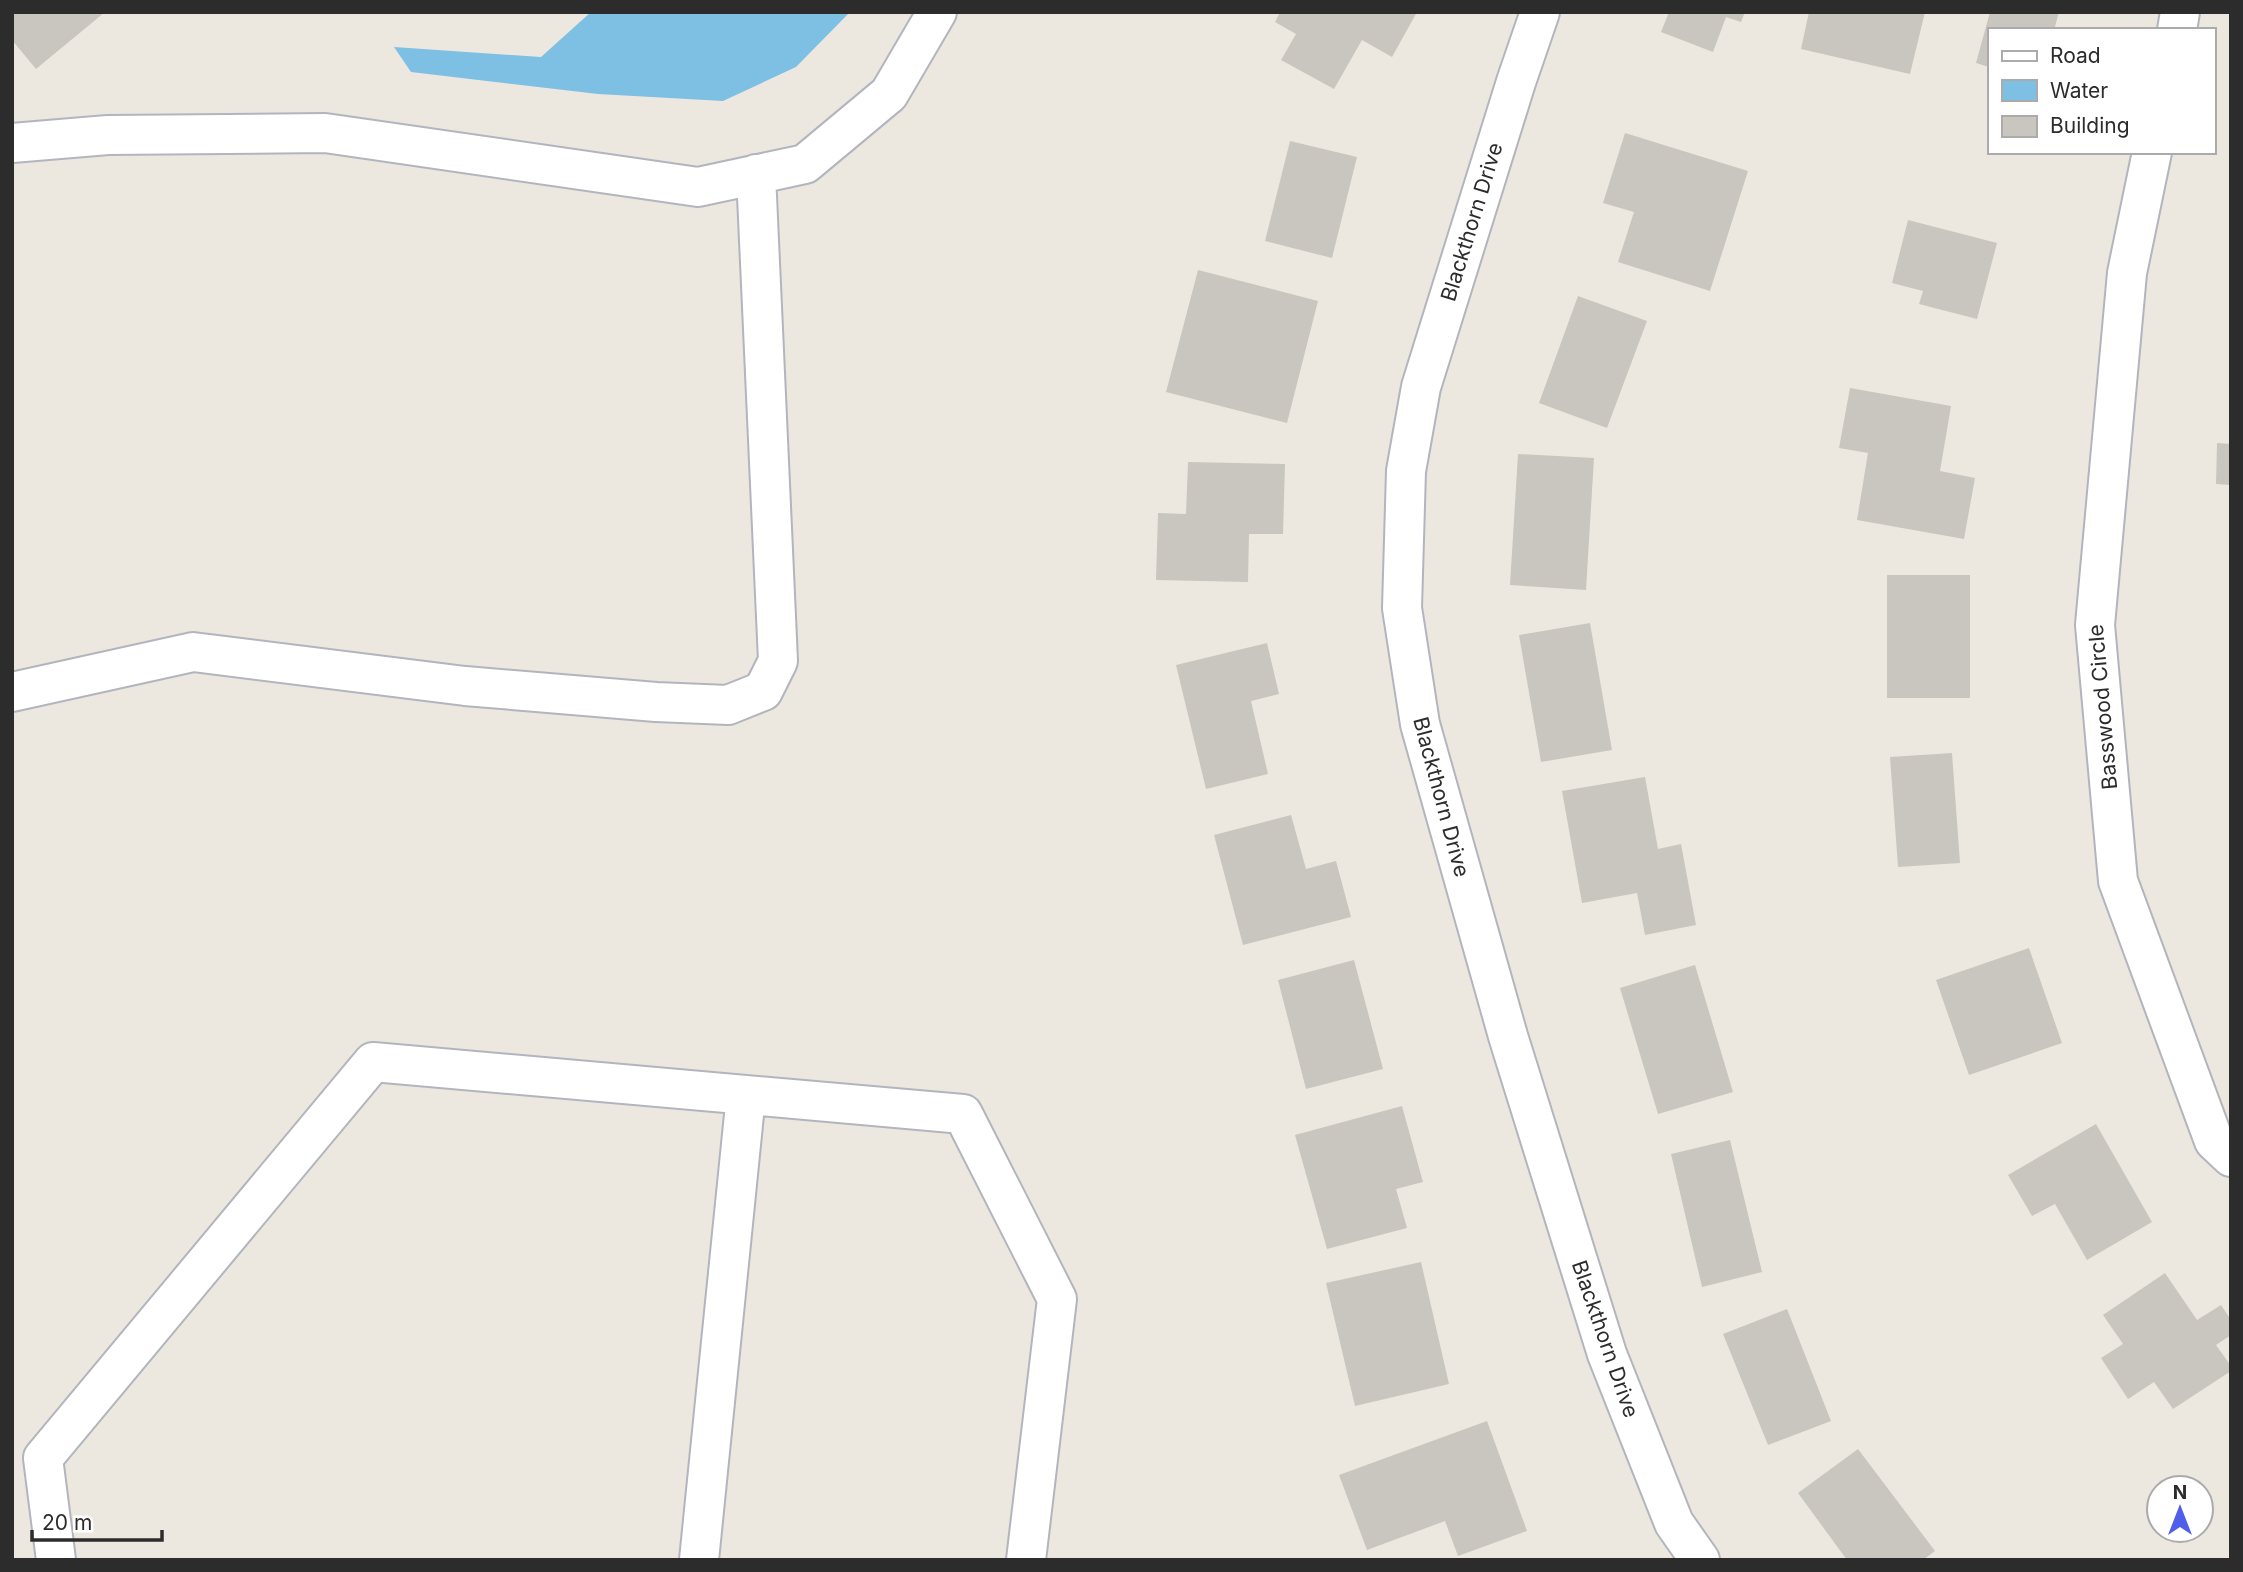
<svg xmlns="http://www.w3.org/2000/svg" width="2243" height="1572" viewBox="0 0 2243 1572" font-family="Inter,sans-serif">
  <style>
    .water { fill: #7ebfe4 }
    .building { fill: #c8c6be }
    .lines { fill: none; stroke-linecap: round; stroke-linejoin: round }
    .minor-casing { stroke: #b3b5be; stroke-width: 42 }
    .minor { stroke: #fff; stroke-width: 38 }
    .labels { text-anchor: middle; stroke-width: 6; stroke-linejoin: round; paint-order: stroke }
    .street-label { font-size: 21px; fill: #2c2c2c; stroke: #fff }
  </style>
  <rect width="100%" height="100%" fill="#ece8e0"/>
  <path class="water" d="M591,12H850L796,67L723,101L598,94L411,72L394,47L541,57Z"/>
  <path class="building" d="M12,12H105L36,69L12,40Z
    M1280,12H1417L1392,57L1362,40L1334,89L1281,60L1296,34L1275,22Z
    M1669,12H1745L1741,22L1726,17L1713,52L1661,32Z
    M1809,12H1925L1910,74L1801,49Z
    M1990,12H2059L2054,30H1989V67L1976,63Z
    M1625,133L1748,171L1710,291L1618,262L1634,212L1603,203Z
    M1290,141L1357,157L1332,258L1265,241Z
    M1908,220L1997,243L1977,319L1919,304L1923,291L1892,283Z
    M1198,270L1318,301L1287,423L1166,392Z
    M1578,296L1647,321L1607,428L1539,403Z
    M1850,388L1951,406L1940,471L1975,478L1964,539L1857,520L1868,453L1839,448Z
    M2217,443L2231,444V485L2216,484Z
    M1518,454L1594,458L1586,590L1510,585Z
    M1188,462L1285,464L1283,534H1249L1248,582L1156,580L1158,513L1186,514Z
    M1887,575H1970V698H1887Z
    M1590,623L1612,750L1541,762L1519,635Z
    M1267,643L1279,694L1251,701L1268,774L1206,789L1176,665Z
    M1952,753L1960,863L1898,867L1890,757Z
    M1645,777L1658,849L1681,844L1696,925L1645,935L1637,893L1582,903L1562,791Z
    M1291,815L1306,869L1336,861L1351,917L1243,945L1214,835Z
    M2029,948L2062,1043L1969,1075L1936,980Z
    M1354,960L1383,1069L1306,1089L1278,980Z
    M1695,965L1733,1092L1658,1114L1620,988Z
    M1402,1106L1423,1182L1396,1189L1407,1228L1327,1249L1295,1135Z
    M2096,1124L2152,1222L2087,1260L2055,1204L2032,1216L2008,1175Z
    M1730,1140L1762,1272L1702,1287L1671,1154Z
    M1421,1262L1449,1384L1355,1406L1326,1283Z
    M2165,1273L2197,1320L2221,1305L2231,1320V1335L2216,1345L2231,1366V1371L2173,1409L2154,1382L2128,1399L2101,1358L2123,1344L2103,1315Z
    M1787,1309L1831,1421L1768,1445L1723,1334Z
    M1487,1421L1527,1531L1458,1556L1445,1521L1367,1550L1339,1475Z
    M1858,1449L1935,1551L1923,1560H1847L1798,1493Z"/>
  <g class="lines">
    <g class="minor-casing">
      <path id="minor" d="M1540,12L1516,82L1421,387L1406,471L1402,608L1420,724L1508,1036L1607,1354L1674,1523L1700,1560
        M2177,30L2180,12
        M12,143L108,135L325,133L698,187L805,164L889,94L937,12
        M2152,152L2127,273L2095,625L2118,881L2214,1141L2231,1157
        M12,692L193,652L465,686L656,702L728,705L763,691L778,661L756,174
        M56,1560L43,1458L373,1062L963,1114L1057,1299L1026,1560
        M699,1560L746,1095"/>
    </g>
    <use href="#minor" class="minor"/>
  </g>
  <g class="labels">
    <g class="street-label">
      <text transform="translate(1472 222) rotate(-73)" y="7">Blackthorn Drive</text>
      <text transform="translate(2103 707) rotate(-95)" y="7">Basswood Circle</text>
      <text transform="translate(1441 797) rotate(75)" y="7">Blackthorn Drive</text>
      <text transform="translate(1605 1339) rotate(71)" y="7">Blackthorn Drive</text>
    </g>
  </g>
  <rect width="2243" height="1572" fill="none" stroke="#2c2c2c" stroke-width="28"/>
  <rect x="1988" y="28" width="228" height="126" fill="#ffffff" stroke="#ababab" stroke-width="2"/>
  <rect x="2002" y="51" width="35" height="10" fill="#ffffff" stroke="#ababab" stroke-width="2"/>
  <text x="2050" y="63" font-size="21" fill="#2c2c2c">Road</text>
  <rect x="2002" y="80" width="35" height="21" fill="#7ebfe4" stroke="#ababab" stroke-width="2"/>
  <text x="2050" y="98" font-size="21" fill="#2c2c2c">Water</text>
  <rect x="2002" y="116" width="35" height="21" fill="#c8c6be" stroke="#ababab" stroke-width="2"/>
  <text x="2050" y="133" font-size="21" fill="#2c2c2c">Building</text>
  <g transform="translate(2180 1509)"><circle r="33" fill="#ffffff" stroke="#ababab" stroke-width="2"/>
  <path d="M0-5L12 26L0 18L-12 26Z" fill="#505ee9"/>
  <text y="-10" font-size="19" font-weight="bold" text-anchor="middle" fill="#2c2c2c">N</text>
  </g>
  <path d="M32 1530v10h130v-10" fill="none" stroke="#2c2c2c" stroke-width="3.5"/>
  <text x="42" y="1530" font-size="21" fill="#2c2c2c" stroke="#ffffff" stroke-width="5" paint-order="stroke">20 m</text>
</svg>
